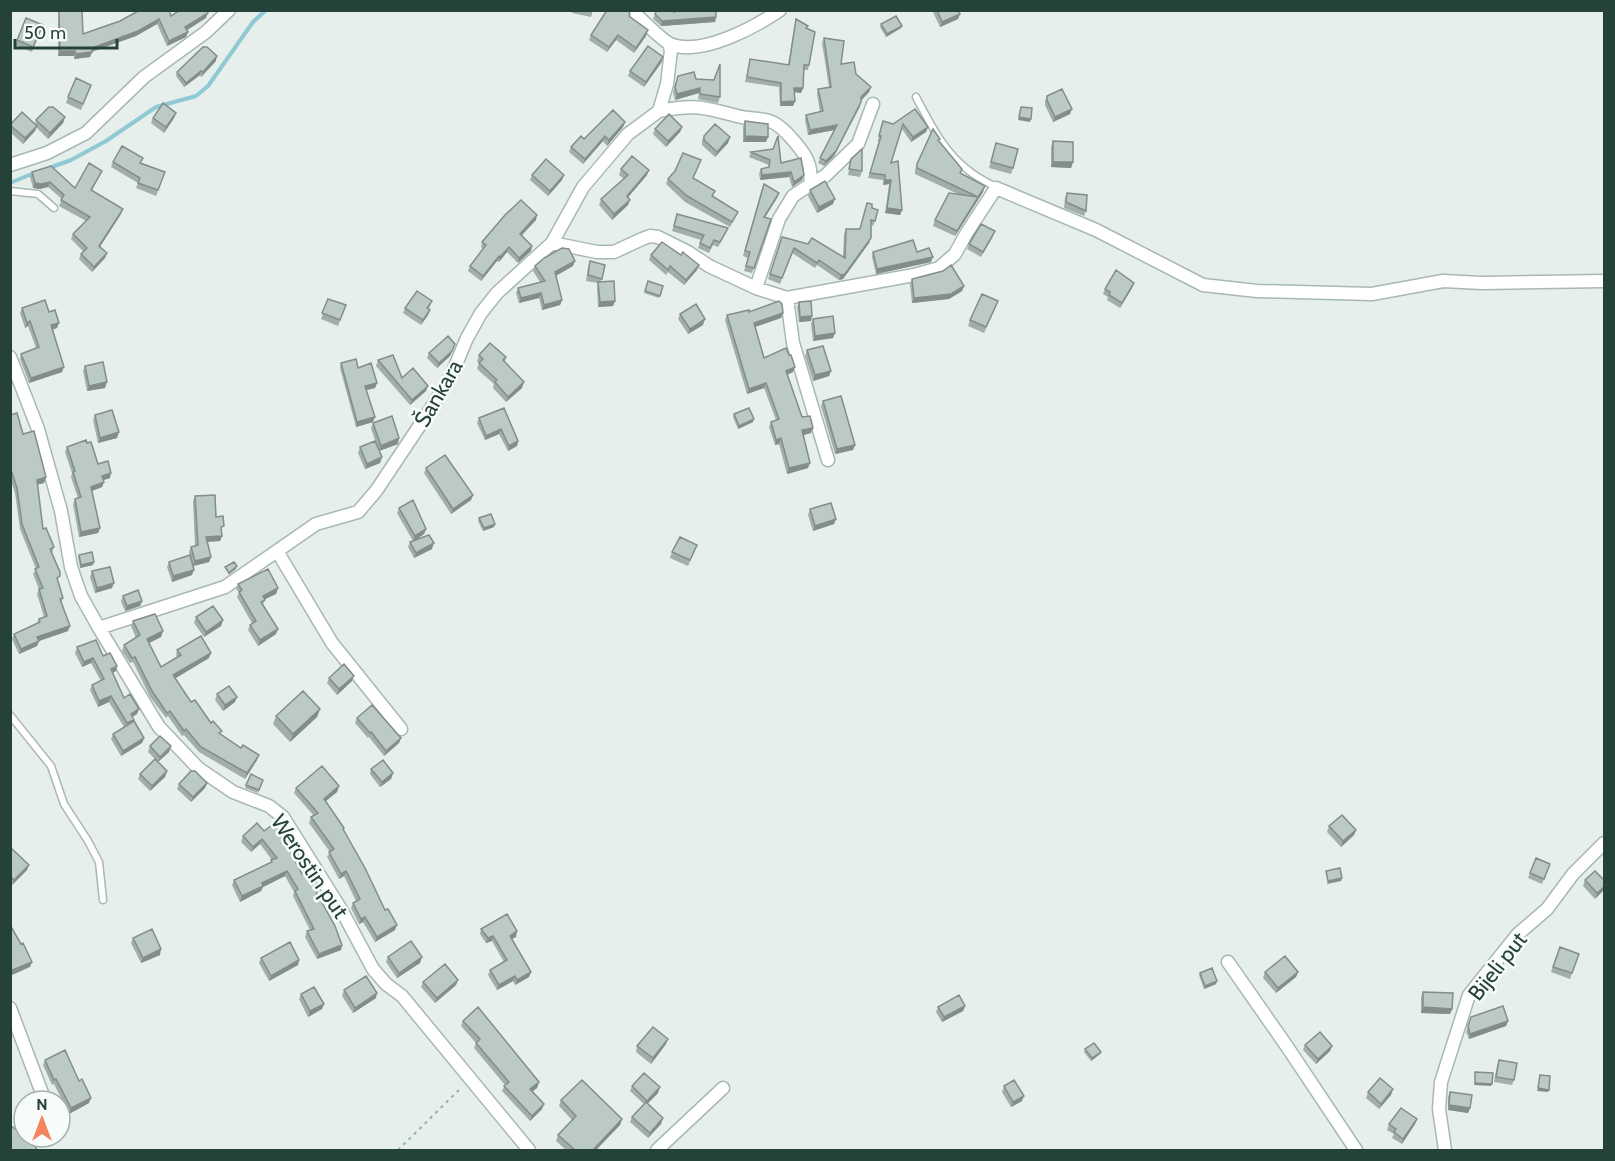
<svg xmlns="http://www.w3.org/2000/svg" width="1615" height="1161" viewBox="0 0 1615 1161" font-family="Cabin,sans-serif">
  <style>
    .lines { fill: none; stroke-linecap: round; stroke-linejoin: round }
    .stream { stroke: #8ec9d4; stroke-width: 4 }
    .service-casing { stroke: #a8b8b2; stroke-width: 9 }
    .minor-casing { stroke: #a8b8b2; stroke-width: 15 }
    .path { stroke: #86b3a5; stroke-width: 2; stroke-dasharray: 3 4.5; stroke-linecap: butt }
    .service { stroke: #fff; stroke-width: 6 }
    .minor { stroke: #fff; stroke-width: 12 }
    .wall { fill: #a1aea9 }
    .shaded-wall { fill: #838d89 }
    .building { fill: #bbcac4; stroke: #838d89; stroke-width: 1.5 }
    .labels { text-anchor: middle; stroke-width: 5; stroke-linejoin: round; paint-order: stroke }
    .street-label { font-size: 22px; fill: #24423a; stroke: #f7fbf9 }
  </style>
  <rect width="100%" height="100%" fill="#e6efeb"/>
  <g class="lines">
    <path class="stream" d="M49,168L71,160L106,141L156,107L196,96L208,86L253,22L266,10
      M10,183L34,173"/>
    <g class="service-casing">
      <path id="service" d="M916,97C930,123 943,151 968,170C976,177 986,182 996,187
        M10,191L38,194L54,208
        M10,715L51,766L64,804L88,841L99,862L103,900"/>
    </g>
    <g class="minor-casing">
      <path id="minor" d="M631,10C639,17 663,41 670,44C701,57 755,27 780,10
        M659,111C693,104 704,107 737,116C747,119 759,118 769,121C782,124 806,153 809,165C811,171 810,178 811,184L793,196L779,219L756,288
        M10,165L47,153L86,133L144,77L206,32L229,10
        M811,184L825,176L858,144L873,104
        M552,243L597,252H614L642,239L650,236L658,237L688,252L709,266L756,288L787,298L914,275L939,268L955,254L966,234L996,188L1096,230L1203,285L1257,291L1372,294L1443,281L1482,283L1604,281
        M787,298L793,343L828,460
        M10,357L38,429L61,511L71,567L81,596L99,628L159,727L198,768L233,792L269,806L283,817L342,911L373,969L386,984L402,996L529,1150
        M277,551L332,643L401,729
        M99,628L225,587L316,524L358,512L376,491L430,410L451,376L467,338L481,313L497,293L552,243L583,187L628,134L659,111L667,84L671,50L669,44
        M1228,962L1288,1048L1356,1150
        M10,1008L45,1101
        M657,1150L723,1088
        M1445,1150L1439,1109L1441,1082L1469,995L1518,934L1547,909L1573,874L1604,843"/>
    </g>
    <path class="path" d="M398,1150L462,1087"/>
    <use href="#service" class="service"/>
    <use href="#minor" class="minor"/>
  </g>
  <path class="wall" d="M58,10H82L83,34L171,16L206,18L187,30L186,37L167,46L157,24L136,36L92,52L90,57L74,59V56H58Z
    M573,10H593L591,17L572,13Z
    M672,10H716V17L715,22L661,26L653,19L655,14Z
    M932,10H958L960,14L958,19L940,27Z
    M630,14L629,17L646,36L634,53L616,40L607,52L589,40L591,35Z
    M26,18L43,25L32,52L15,45Z
    M796,19L807,28L809,65L808,70H804L803,88L801,93L795,92V101L793,106H780L779,87L745,82L749,64L750,59L788,65L795,23Z
    M881,24L902,26L901,28L886,37L880,27Z
    M824,38L841,64L856,74L871,87L869,92L861,100L860,107L834,156L824,166L818,163L834,130L808,135L805,120L806,115L820,112L817,94L818,89L829,87L822,43Z
    M663,57L661,63L644,87L628,76L630,71Z
    M216,61L201,77L200,75L184,87L176,76L177,72Z
    M678,76L696,79L720,97L718,103L698,99L699,93L675,100L673,92Z
    M91,85L81,110L66,103L68,97Z
    M1047,96L1070,114L1053,122L1045,105V101Z
    M915,109L928,127L926,132L911,142L902,129L891,163L902,210L900,215L885,213L889,184L883,185V180L868,178L879,141H878L881,126L883,121L893,124Z
    M176,113L174,118L164,133L151,123L153,118Z
    M65,117L63,123L48,139L36,127L35,131L23,144L10,132V125L35,124L36,120Z
    M745,121L766,142H743V127Z
    M625,122L623,127L607,146L603,141L583,164L569,152L571,147L584,139Z
    M682,127L680,132L666,147L653,134L655,129Z
    M704,136L730,137L728,143L715,157L702,145V141Z
    M940,139L939,142L961,173L983,192L955,236L933,226L935,220L958,194L915,174V170L917,164Z
    M1053,141L1073,162L1071,168L1051,167V147Z
    M996,143L1013,168L1011,174L989,168Z
    M751,152L781,163L802,180L792,187L789,177L760,180L759,174L761,169L768,167L769,165L749,157Z
    M143,158L141,163L165,172L156,196L136,188L138,183L111,167L113,162Z
    M851,159L862,171L860,177L848,175Z
    M621,169L647,175L628,197V205L612,220L599,205L601,199L624,179L619,175Z
    M102,171L92,190L121,214L100,247L107,253L105,258L92,272L79,259L81,254L83,251L71,239L73,234L86,221L59,206L62,199L48,187L40,189L33,188L30,177L32,172L75,188Z
    M532,175L562,180L548,196L530,180Z
    M668,179H694L713,197L738,212L730,227L685,202L666,184Z
    M762,189L779,193L777,198L765,217L771,219L752,273L744,271L748,258L743,256Z
    M810,190L833,204L817,213L808,196Z
    M1067,193L1086,211L1084,216L1064,208L1065,198Z
    M867,203L872,208L875,221L873,226L871,225L869,243L843,279L839,280L817,265L815,268L792,253L780,284L768,279L782,237L843,257L844,234L846,229H860Z
    M677,214L728,228L726,233L718,247L713,245L709,253L698,248L701,240L672,231Z
    M536,220L522,235L532,246L531,251L518,263L507,252L499,262L497,261L481,281L468,271L470,266L483,249L481,247L482,242Z
    M993,237L981,257L967,249L969,244Z
    M873,252H917L931,262L876,274L872,257Z
    M651,255H681L697,270L684,285L668,272L666,275L649,260Z
    M590,261L602,279L600,282L615,301L613,306L598,307L597,288L598,283L586,281L588,267Z
    M535,266H573L556,276L562,300L560,305L542,310L539,298L519,303L516,293L518,288L540,282L533,271Z
    M912,279L964,286L962,291L949,299L912,303L910,284Z
    M648,281L663,286L659,298L644,293Z
    M1132,288L1120,308L1107,300L1108,297L1103,294L1105,289Z
    M328,299L346,305L338,326L321,319Z
    M432,301L429,309L428,315L421,325L403,313L405,308Z
    M799,302L811,321L799,322L797,307Z
    M996,307L984,333L968,326L970,320Z
    M22,308L49,312L57,328L53,330L62,372L29,383L20,359L21,354L36,348L28,326L25,328L20,313Z
    M749,312L783,313L781,318L755,327L764,358L793,372L787,375L802,417L811,433L803,435L808,468L787,474L779,444L775,445L769,427L771,422L776,420L764,388L747,394L725,320L727,315Z
    M680,314L703,325L688,334L678,319Z
    M813,319L835,333L833,338L813,341L811,324Z
    M455,344L450,356L437,368L427,358L429,353Z
    M807,350L831,371L829,376L813,381L805,356Z
    M479,355L506,357L505,362L522,388L506,402L493,388L494,384L477,369L479,363L477,361Z
    M378,360L402,378L426,391L410,405L376,366Z
    M341,363L358,368L377,383L375,388L366,390L373,422L356,427L340,368Z
    M85,366L105,388L87,391L83,371Z
    M823,401L855,445L853,450L835,454L821,406Z
    M504,408L518,441L517,446L508,451L499,434L485,440L477,423L479,418Z
    M734,414L753,422L738,429L733,417Z
    M10,415L23,434L46,477L44,483L37,485L43,529L54,547L52,553L58,582L63,598L61,603L68,631L39,641L37,646L19,654L12,639L14,634L37,623L39,619L44,617L37,594L39,589L33,574L36,569L20,529L15,493L10,478Z
    M95,415L117,438L98,443L93,420Z
    M373,423L398,444L379,451L382,457L380,463L365,469L358,453L360,447L378,449L371,428Z
    M87,443L98,464L110,478L104,480V482L102,487L92,491L100,528L98,533L79,537L73,504L75,499L78,498L71,477L72,473L65,452L67,447Z
    M426,468L473,495L471,500L451,514L424,473Z
    M195,496L216,517L222,532V536L220,541L207,542L211,557L209,562L193,566L189,552L191,547L195,546L193,501Z
    M399,508L426,529L424,534L415,540L432,549L414,558L408,547L410,542L413,541L397,513Z
    M810,509L836,519L834,524L813,531L808,515Z
    M479,518L495,524L494,527L483,531L478,521Z
    M697,545L688,566L670,558L672,552Z
    M79,555L93,565L80,568L78,557Z
    M169,562L192,575L172,582L167,567Z
    M92,571L112,588L95,593L90,577Z
    M238,584L278,588L276,594L265,599L263,605L276,634L258,646L248,630L250,625L252,623L237,597L239,592L236,589Z
    M123,596L142,601L140,606L125,611L121,601Z
    M196,617L223,620L221,626L204,637L194,623Z
    M133,621L163,631L161,637L149,643L161,667L177,657L176,655L177,650L209,658L175,678L191,702L221,734L241,748L259,755L257,760L245,779L199,752L184,735L182,736L168,716L166,718L150,697L133,662L130,663L122,651L124,645L136,638L131,626Z
    M77,647L103,656L117,666L116,671L112,673L124,698L137,714L132,717L134,720L133,722L144,738L142,743L121,756L111,739L113,734L124,727L109,702L98,707L90,690L92,685L101,681L91,663L82,667L75,653Z
    M329,678L352,681L337,695L327,683Z
    M217,694L235,702L223,711L215,700Z
    M320,709L317,717L290,742L273,724L276,716Z
    M357,718L401,738L399,743L384,756L369,737L368,738L355,723Z
    M150,746H171L169,752L158,762L167,771L165,777L150,791L138,779L140,774L155,759L148,752Z
    M371,769L393,773L391,779L380,787L370,774Z
    M263,780L258,793L245,788L246,785Z
    M207,783L205,788L191,802L177,789L179,784Z
    M339,786L337,792L326,801L344,830L395,930L375,942L363,922L359,924L351,908L353,903L356,901L344,876L339,879L327,857L330,852L309,823L311,817L314,816L294,793L296,788Z
    M1329,826L1356,830L1354,835L1341,847L1327,832Z
    M264,831L287,838L285,840L302,874L320,887L318,892L316,893L342,945L341,950L317,959L305,937L307,931L310,930L293,896L294,892L285,876L263,887L261,891L240,902L232,885L234,880L270,862L272,860L260,844L251,852L241,842L243,836Z
    M10,847L27,870L12,885L10,883Z
    M1536,858L1550,864L1542,884L1528,878Z
    M1585,880L1605,881L1595,899L1583,886Z
    M481,929L516,937L512,939L531,972L529,977L515,985L513,981L497,990L488,975L490,970L504,962L492,941L486,943L480,934Z
    M133,938L160,955L141,963L131,943Z
    M1560,947L1579,954L1570,979L1551,972Z
    M388,957L420,963L397,978L386,962Z
    M261,958L299,960L298,965L269,981L259,963Z
    M1265,972H1298L1296,977L1276,993L1263,978Z
    M1200,973L1216,984L1204,989L1199,975Z
    M458,980L456,985L435,1003L421,987L423,982Z
    M344,990L376,998L353,1013L342,996Z
    M1423,992L1452,1009L1450,1014L1421,1013V997Z
    M301,994L324,1004L322,1009L308,1017L299,999Z
    M965,1006L963,1011L942,1022L936,1012L938,1007Z
    M1471,1017L1508,1021L1506,1026L1469,1039L1466,1032Z
    M463,1021L539,1082L537,1088L532,1091L544,1104L542,1109L530,1121L502,1091L505,1085L474,1048L476,1043L461,1026Z
    M666,1044L651,1064L636,1052L637,1046Z
    M1305,1045L1332,1046L1330,1051L1316,1064L1303,1050Z
    M1085,1049L1101,1052L1100,1054L1091,1061L1084,1052Z
    M45,1060L89,1103L69,1114L54,1084L52,1085L43,1065Z
    M1499,1060L1514,1080L1512,1085L1494,1082L1497,1066Z
    M632,1086L658,1093L647,1104L661,1124L648,1138L630,1122L632,1117L644,1104L630,1091Z
    M1004,1086L1022,1101L1011,1107L1002,1092Z
    M1368,1092L1391,1095L1379,1109L1366,1098Z
    M1450,1092L1470,1108L1468,1113L1448,1110V1097Z
    M561,1100L622,1119L620,1125L596,1150H566L556,1141L558,1135L572,1120L559,1106Z
    M1417,1119L1415,1124L1402,1144L1392,1138L1394,1134L1387,1130L1389,1124Z"/>
  <path class="shaded-wall" d="M208,13L206,18L184,32L185,27Z
    M960,14L958,19L940,27L942,22Z
    M716,17L715,22L661,26L662,21Z
    M159,19L157,24L136,36L90,52H92L90,57L74,59L76,54Z
    M902,26L901,28L886,37L887,34Z
    M648,30L646,36L634,53L636,48Z
    M188,32L186,37L167,46L169,41Z
    M618,35L616,40L607,52L609,47Z
    M60,51H75L74,56H58Z
    M217,56L216,61L201,77L203,72Z
    M663,57L661,63L644,87L646,82Z
    M201,71L200,75L184,87L186,83Z
    M871,87L869,92L860,102L861,97Z
    M700,88L699,93L675,100L677,94Z
    M794,88H803L801,93L793,92Z
    M795,101L793,106H780L781,102Z
    M861,102L834,156L824,166L826,161Z
    M1072,109L1070,114L1053,122L1055,117Z
    M176,113L174,118L164,133L166,127Z
    M65,117L63,123L48,139L50,133Z
    M1019,117L1031,119L1030,122L1018,120Z
    M625,122L623,127L607,146L609,140Z
    M837,125L835,130L808,135L810,130Z
    M37,126L35,131L23,144L25,138Z
    M682,127L680,132L666,147L668,141Z
    M928,127L926,132L911,142L913,137Z
    M605,136L603,141L583,164L585,159Z
    M745,136L768,137L766,142H743Z
    M730,137L728,143L715,157L717,152Z
    M1053,162H1073L1071,168L1051,167Z
    M649,170L647,175L625,201L627,196Z
    M791,172L789,177L760,180L762,175Z
    M564,175L562,180L548,196L550,191Z
    M804,175L802,180L792,187L794,182Z
    M885,180H891L889,184L883,185Z
    M50,182L48,187L40,189L33,188L35,183Z
    M985,186L983,192L955,236L957,231Z
    M779,193L777,198L762,222L764,217Z
    M835,199L833,204L817,213L819,207Z
    M630,200L628,205L612,220L614,214Z
    M887,208L902,210L900,215L885,213Z
    M123,209L121,214L97,251L99,246Z
    M537,215L536,220L518,239L520,234Z
    M871,238L869,243L843,279L839,280L841,275Z
    M532,246L531,251L518,263L519,258Z
    M509,247L507,252L499,262L500,257Z
    M107,253L105,258L92,272L94,267Z
    M499,256L497,261L481,281L483,276Z
    M933,257L931,262L876,274L877,269Z
    M575,261L573,266L553,277L555,272Z
    M699,265L697,270L684,285L686,280Z
    M1134,283L1132,288L1120,308L1122,303Z
    M964,286L962,291L949,299L912,303L914,298Z
    M541,293L539,298L519,303L521,298Z
    M562,300L560,305L542,310L544,305Z
    M615,301L613,306L598,307L600,302Z
    M430,310L428,315L421,325L423,320Z
    M783,313L781,318L752,328L754,323Z
    M812,316L811,321L799,322L800,317Z
    M705,319L703,325L688,334L690,329Z
    M30,321L28,326L25,328L27,323Z
    M59,323L57,328L50,330L51,325Z
    M835,333L833,338L813,341L815,336Z
    M452,351L450,356L437,368L439,363Z
    M64,367L62,372L29,383L31,378Z
    M795,367L793,372L784,376L786,371Z
    M831,371L829,376L813,381L815,375Z
    M107,382L105,388L87,391L89,386Z
    M524,382L522,388L506,402L508,397Z
    M377,383L375,388L363,391L365,386Z
    M766,383L764,388L747,394L749,389Z
    M428,386L426,391L410,405L412,400Z
    M375,417L373,422L356,427L357,422Z
    M754,419L753,422L738,429L739,426Z
    M813,428L811,433L800,436L802,430Z
    M501,429L499,434L485,440L486,436Z
    M119,432L117,438L98,443L100,438Z
    M399,438L398,444L379,451L381,446Z
    M781,438L779,444L775,445L776,440Z
    M518,441L517,446L508,451L509,446Z
    M855,445L853,450L835,454L837,449Z
    M382,457L380,463L365,469L367,464Z
    M810,463L808,468L787,474L789,468Z
    M111,473L110,478L100,481L102,476Z
    M46,477L44,483L35,485L37,480Z
    M104,482L102,487L89,492L91,487Z
    M473,495L471,500L451,514L453,509Z
    M836,519L834,524L813,531L815,526Z
    M495,524L494,527L483,531L484,528Z
    M100,528L98,533L79,537L81,532Z
    M426,529L424,534L413,542L415,536Z
    M222,536L220,541L204,542L206,537Z
    M434,543L432,549L414,558L416,553Z
    M211,557L209,562L193,566L195,561Z
    M94,562L93,565L80,568L81,565Z
    M237,566L236,569L228,575L229,573Z
    M194,570L192,575L172,582L173,576Z
    M114,583L112,588L95,593L97,588Z
    M278,588L276,594L261,601L263,596Z
    M142,601L140,606L125,611L127,606Z
    M223,620L221,626L204,637L206,632Z
    M70,626L68,631L39,641L37,646L19,654L21,649L37,637Z
    M278,629L276,634L258,646L260,640Z
    M163,631L161,637L145,645L147,639Z
    M211,653L209,658L171,681L173,675Z
    M93,658L91,663L82,667L84,662Z
    M117,666L116,671L109,675L111,669Z
    M354,676L352,681L337,695L339,689Z
    M111,696L109,702L98,707L99,701Z
    M237,697L235,702L223,711L225,705Z
    M139,709L137,714L129,719L131,714Z
    M320,709L317,717L290,742L293,734Z
    M144,738L142,743L121,756L123,751Z
    M401,738L399,743L384,756L386,751Z
    M171,746L169,752L158,762L160,757Z
    M259,755L257,760L245,779L247,773Z
    M167,771L165,777L150,791L152,786Z
    M393,773L391,779L380,787L382,782Z
    M207,783L205,788L191,802L193,797Z
    M339,786L337,792L322,804L324,799Z
    M1356,830L1354,835L1341,847L1343,841Z
    M262,839L260,844L251,852L253,847Z
    M29,865L27,870L12,885L14,880Z
    M287,871L285,876L263,887L261,891L240,902L242,896L262,883Z
    M346,871L344,876L339,879L341,874Z
    M1342,878L1341,881L1327,884L1328,881Z
    M1605,886V889L1595,899L1597,893Z
    M365,917L363,922L359,924L361,919Z
    M397,925L395,930L375,942L377,937Z
    M517,931L516,937L508,941L510,936Z
    M493,936L492,941L486,943L488,938Z
    M342,945L341,950L317,959L319,954Z
    M161,949L160,955L141,963L143,958Z
    M422,957L420,963L397,978L399,973Z
    M299,960L298,965L269,981L271,976Z
    M32,962L30,967L10,976V971Z
    M531,972L529,977L515,985L517,980Z
    M1298,972L1296,977L1276,993L1278,988Z
    M515,976L513,981L497,990L499,985Z
    M458,980L456,985L435,1003L437,998Z
    M1217,981L1216,984L1204,989L1205,986Z
    M377,993L376,998L353,1013L355,1008Z
    M324,1004L322,1009L308,1017L310,1011Z
    M965,1006L963,1011L942,1022L944,1017Z
    M1423,1007L1452,1009L1450,1014L1421,1013Z
    M1508,1021L1506,1026L1469,1039L1470,1034Z
    M668,1039L666,1044L651,1064L653,1058Z
    M1332,1046L1330,1051L1316,1064L1318,1059Z
    M1101,1052L1100,1054L1091,1061L1092,1058Z
    M539,1082L537,1088L528,1095L530,1089Z
    M1475,1083L1492,1084L1491,1086L1474,1085Z
    M660,1087L658,1093L645,1106L647,1101Z
    M1538,1088L1549,1090L1548,1092L1537,1091Z
    M1393,1089L1391,1095L1379,1109L1381,1104Z
    M1024,1096L1022,1101L1011,1107L1013,1102Z
    M91,1098L89,1103L69,1114L71,1108Z
    M544,1104L542,1109L530,1121L532,1116Z
    M1449,1105L1470,1108L1468,1113L1448,1110Z
    M663,1118L661,1124L648,1138L650,1133Z
    M622,1119L620,1125L596,1150H593Z
    M1417,1119L1415,1124L1402,1144L1403,1139Z"/>
  <path class="building" d="M59,10H82L83,34L120,21L140,10H169L171,16L180,10H207L208,13L185,27L188,32L169,41L159,19L138,31L92,48V52L76,54L75,51H60Z
    M607,10H628L630,14L629,16L648,30L636,48L618,35L609,47L591,35Z
    M657,10H671L674,12V10H716V17L662,21L655,14Z
    M937,10H958L960,14L942,22Z
    M896,16L902,26L887,34L881,24Z
    M26,18L43,25L33,47L17,40Z
    M796,19L808,26L806,28L815,32L809,65H804L803,88H794L795,101L781,102V83L747,77L750,59L789,65Z
    M824,38L844,41L841,64L854,62L856,74L871,87L861,97V102L836,151L826,161L820,158L837,125L810,130L806,115L823,111L818,89L831,87Z
    M648,46L663,57L646,82L630,71Z
    M203,47H207L217,56L203,72L201,71L186,83L177,72Z
    M720,64V97L700,94V88L677,94L675,87L678,76L694,72L696,79L714,80Z
    M76,78L91,85L83,104L68,97Z
    M1062,89L1072,109L1055,117L1047,100V96Z
    M163,103L176,113L166,127L153,118Z
    M49,107H53L65,117L50,133L36,120Z
    M1021,107L1032,108L1031,119L1019,117Z
    M915,109L928,127L913,137L903,124L891,163L898,161L902,210L887,208L891,180H885V175L870,173L881,136H879L883,121L893,124Z
    M613,110L625,122L609,140L605,136L585,159L571,147L581,136L584,139Z
    M22,112L37,126L25,138L10,125Z
    M669,114L682,127L668,141L655,129Z
    M745,121L768,124V137L745,136Z
    M715,124L730,137L717,152L704,140V136Z
    M933,129L940,139L938,140L962,169L960,173L985,186L957,231L935,220L949,193L978,197L917,168V164Z
    M778,136L781,163L801,158L804,175L794,182L791,172L762,175L761,169L769,167L770,160L751,152L773,149Z
    M1053,141L1073,142V162H1053Z
    M996,143L1018,149L1013,168L991,162Z
    M122,146L143,158L140,163L165,172L158,190L138,183L140,178L113,162Z
    M862,149V171L849,169L851,159Z
    M683,153L701,160L693,178L715,191L712,196L738,212L732,222L687,196L668,179L675,171Z
    M632,156L649,170L627,196L630,200L614,214L601,199L628,175L621,169Z
    M546,159L564,175L550,191L532,175Z
    M89,163L102,171L91,190L123,209L99,246L107,253L94,267L81,254L87,248L73,234L90,217L61,200L64,195L50,182L41,184L35,183L32,172L51,166L75,188Z
    M825,181L835,199L819,207L810,190Z
    M764,184L779,193L764,217L771,219L754,268L746,266L750,252L745,251Z
    M1067,193L1087,195L1086,211L1066,202Z
    M521,200L537,215L520,234L532,246L519,258L509,247L500,257L499,256L483,276L470,266L486,245L482,242L505,215Z
    M867,203L872,204V208L878,210L875,221L871,220V238L845,274L841,275L819,260L817,263L794,248L782,278L770,274L782,237L808,244L812,238L845,258L846,229H860Z
    M677,214L728,228L720,242L714,240L710,248L700,243L704,235L674,226Z
    M981,224L995,231L983,252L969,244Z
    M913,240L917,252L929,248L933,257L877,269L873,252Z
    M662,242L681,255L683,252L685,254L699,265L686,280L670,266L668,270L651,255Z
    M562,248L569,249L575,261L555,272L562,300L544,305L541,293L521,298L518,288L545,281L535,266L544,258Z
    M590,261L605,265L602,279L588,275Z
    M951,265L964,286L951,294L914,298L912,279L943,271Z
    M1116,270L1134,283L1122,303L1109,295L1110,292L1105,289Z
    M614,281L615,301L600,302L598,282Z
    M648,281L663,286L660,296L645,291Z
    M417,291L432,301L427,308L430,310L423,320L405,308Z
    M982,294L998,301L986,327L970,320Z
    M328,299L346,305L340,320L322,313Z
    M45,300L49,312L55,310L59,323L51,325L64,367L31,378L21,354L39,347L30,321L27,323L22,308Z
    M779,301L782,304L783,313L754,323L764,358L786,348L789,355H791L795,367L786,371L802,417L810,416L813,428L802,430L810,463L789,468L781,438L776,440L771,422L779,419L766,383L749,389L727,315L749,310V312Z
    M811,301L812,316L800,317L799,302Z
    M696,304L705,319L690,329L680,314Z
    M833,316L835,333L815,336L813,319Z
    M448,336L455,344L452,351L439,363L429,353Z
    M490,343L506,357L503,360L524,382L508,397L495,382L497,380L479,363L483,359L479,355Z
    M823,346L831,371L815,375L807,350Z
    M393,355L402,378L413,368L428,386L412,400L378,360Z
    M356,359L358,368L371,363L377,383L365,386L375,417L357,422L341,363Z
    M103,362L107,382L89,386L85,366Z
    M841,396L855,445L837,449L823,401Z
    M504,408L518,441L509,446L501,429L486,436L479,418Z
    M749,408L754,419L739,426L734,414Z
    M112,410L119,432L100,438L95,415Z
    M17,413L23,434L34,431L46,477L37,480L43,529L46,528L54,547L50,549L60,572V576L57,578L63,598L60,599L70,626L37,637L39,641L21,649L14,634L40,622L39,619L47,616L39,589L43,588L35,569L39,567L22,524L17,488L10,467V415Z
    M392,416L399,438L381,446L373,423Z
    M86,440L87,443L91,442L98,464L108,461L111,473L102,476L104,482L91,487L100,528L81,532L75,499L81,497L73,472L75,471L67,447Z
    M375,441L382,457L367,464L360,447Z
    M445,455L473,495L453,509L426,468Z
    M215,495L216,517L223,516L224,526L221,527L222,536L206,537L211,557L195,561L191,547L198,545L195,496Z
    M413,500L426,529L415,536L399,508Z
    M831,503L836,519L815,526L810,509Z
    M491,514L495,524L484,528L479,518Z
    M429,535L434,543L416,553L410,542Z
    M680,537L697,545L690,560L672,552Z
    M92,552L94,562L81,565L79,555Z
    M190,555L194,570L173,576L169,562Z
    M234,562L237,566L229,573L225,567Z
    M110,567L114,583L97,588L92,571Z
    M268,569L278,588L263,596L265,600L261,602L278,629L260,640L250,625L256,621L239,592L242,590L238,584Z
    M138,590L142,601L127,606L123,596Z
    M213,606L223,620L206,632L196,617Z
    M155,614L163,631L147,639L161,667L181,655L177,650L201,636L211,653L173,675L191,702L195,700L211,723L213,721L222,731L219,733L241,748L243,745L259,755L247,773L201,747L186,729L184,731L170,711L167,713L152,691L135,657L132,658L124,645L140,635L133,621Z
    M96,640L103,656L110,653L117,666L111,669L124,698L130,694L139,709L131,714L134,720L127,723L111,696L99,701L92,685L104,679L93,658L84,662L77,647Z
    M344,664L354,676L339,689L329,678Z
    M229,686L237,697L225,705L217,694Z
    M303,691L320,709L293,734L276,716Z
    M372,705L401,738L386,751L371,732L370,733L357,718Z
    M134,721L144,738L123,751L113,734Z
    M160,736L171,746L160,757L150,746Z
    M155,759L167,771L152,786L140,774Z
    M383,760L393,773L382,782L371,769Z
    M322,766L339,786L324,799L344,828L343,829L365,868L385,910L388,909L397,925L377,937L365,917L361,919L353,903L360,899L346,871L341,874L329,852L334,849L311,817L318,813L296,788Z
    M191,771H195L207,783L193,797L179,784Z
    M251,774L263,780L259,790L246,785Z
    M1342,815L1356,830L1343,841L1329,826Z
    M280,819L289,833L283,837L302,874L309,870L320,887L315,890L335,926L342,945L319,954L307,931L314,929L295,891L298,889L287,871L262,883L263,886L242,896L234,880L272,862L271,860L277,858L262,839L253,847L243,836L257,823L264,831Z
    M10,847L29,865L14,880L10,876Z
    M1536,858L1550,864L1544,879L1530,873Z
    M1340,868L1342,878L1328,881L1326,871Z
    M1595,871L1605,881V886L1597,893L1585,880Z
    M507,914L517,931L510,936L531,972L517,980L515,976L499,985L490,970L507,960L493,936L488,938L481,929Z
    M10,925L21,944L23,943L32,962L10,971Z
    M152,929L161,949L143,958L133,938Z
    M411,941L422,957L399,973L388,957Z
    M290,942L299,960L271,976L261,958Z
    M1560,947L1579,954L1572,973L1553,967Z
    M1285,956L1298,972L1278,988L1265,972Z
    M445,964L458,980L437,998L423,982Z
    M1212,968L1217,981L1205,986L1200,973Z
    M366,976L377,993L355,1008L344,990Z
    M314,987L324,1004L310,1011L301,994Z
    M1423,992L1453,993L1452,1009L1423,1007Z
    M959,995L965,1006L944,1017L938,1007Z
    M1503,1006L1508,1021L1470,1034L1468,1026L1471,1017Z
    M478,1007L539,1082L530,1089L544,1104L532,1116L504,1086L509,1082L476,1043L480,1039L463,1021Z
    M653,1027L668,1039L653,1058L637,1046Z
    M1320,1032L1332,1046L1318,1059L1305,1045Z
    M1094,1043L1101,1052L1092,1058L1085,1049Z
    M65,1050L79,1081L82,1079L91,1098L71,1108L56,1079L54,1080L45,1060Z
    M1499,1060L1517,1063L1514,1080L1496,1077Z
    M1475,1072L1493,1073L1492,1084L1475,1083Z
    M644,1073L660,1087L647,1101L632,1086Z
    M1540,1075L1550,1076L1549,1090L1538,1088Z
    M1380,1078L1393,1089L1381,1104L1368,1092Z
    M582,1080L622,1119L593,1150H575L558,1135L576,1116L561,1100Z
    M1014,1080L1024,1096L1013,1102L1004,1086Z
    M1450,1092L1472,1095L1470,1108L1449,1105Z
    M646,1102L663,1118L650,1133L632,1117Z
    M1401,1108L1417,1119L1403,1139L1394,1132L1396,1129L1389,1124Z
    M10,1125L34,1144L37,1150H13L10,1149Z"/>
  <g class="labels">
    <g class="street-label">
      <text transform="translate(438 393) rotate(-60)" y="8">Šankara</text>
      <text transform="translate(310 866) rotate(56)" y="8">Werostin put</text>
      <text transform="translate(1497 966) rotate(-52)" y="8">Bijeli put</text>
    </g>
  </g>
  <rect width="1615" height="1161" fill="none" stroke="#24423a" stroke-width="24"/>
  <g transform="translate(42 1119)"><circle r="28" fill="#f7fbf9" stroke="#a3b1ad" stroke-width="1.5"/>
  <path d="M0-4.5L10 22L0 15L-10 22Z" fill="#f4845f"/>
  <text y="-9" font-size="16" font-weight="bold" text-anchor="middle" fill="#24423a">N</text>
  </g>
  <path d="M15 39v9h102v-9" fill="none" stroke="#24423a" stroke-width="3"/>
  <text x="24" y="39" font-size="18" fill="#24423a" stroke="#f7fbf9" stroke-width="4.5" paint-order="stroke">50 m</text>
</svg>
